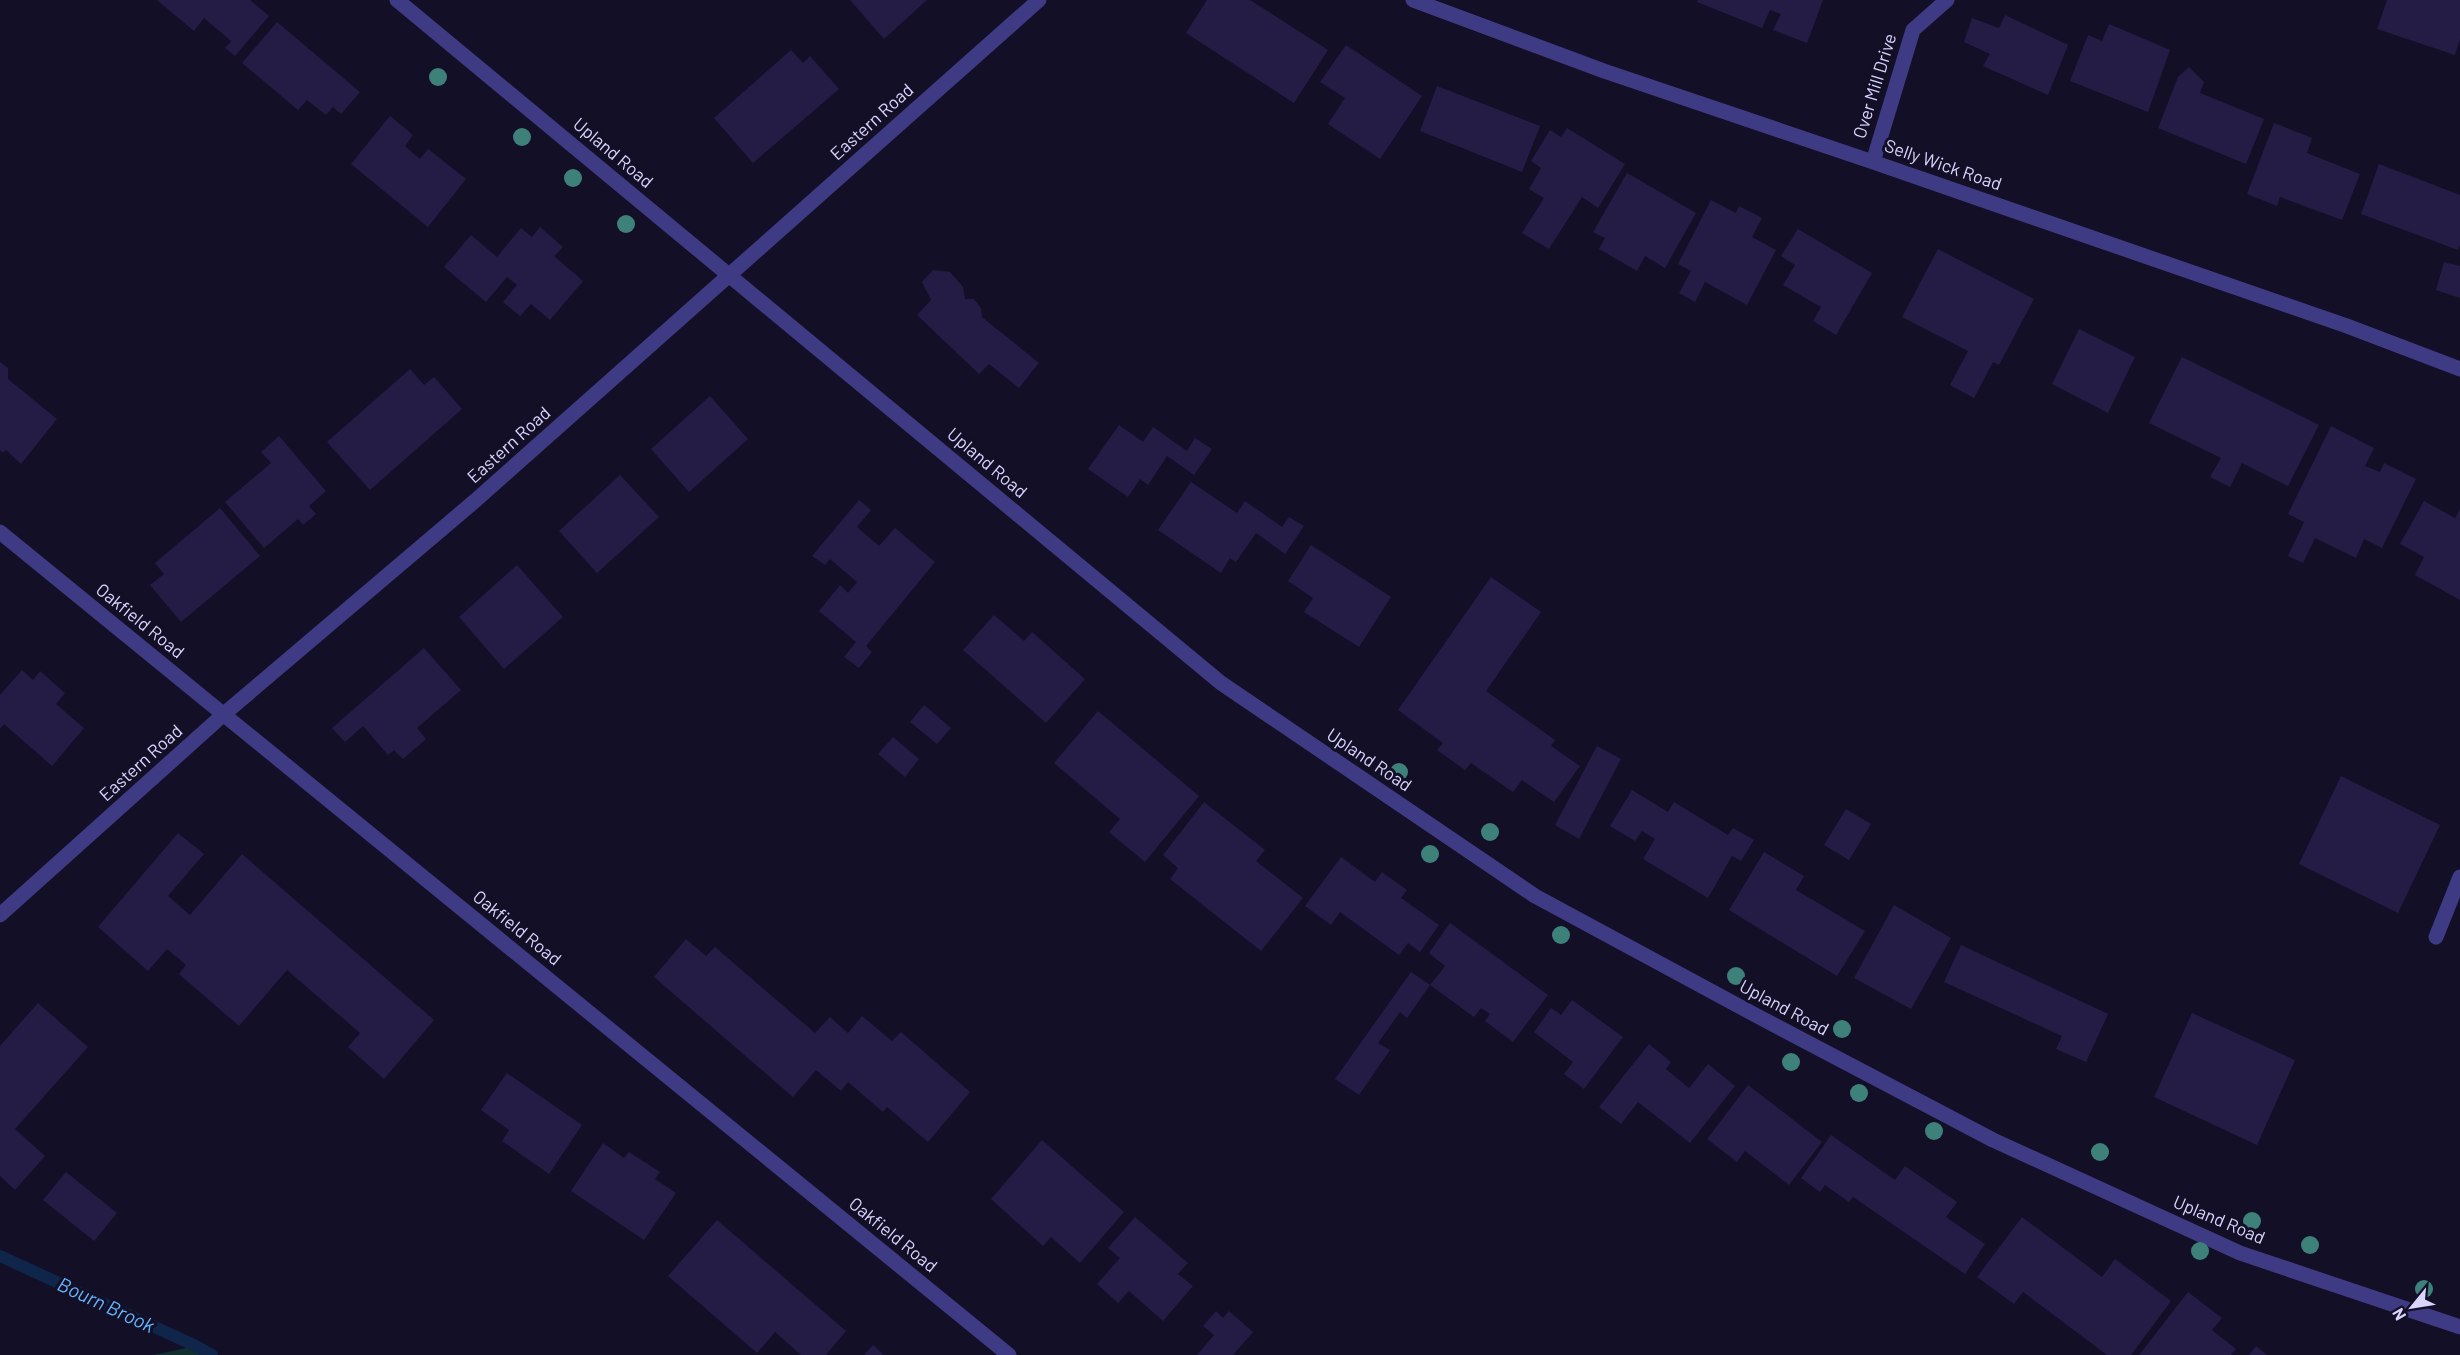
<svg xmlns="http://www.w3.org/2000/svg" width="2460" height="1355" viewBox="0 0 2460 1355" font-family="Barlow,sans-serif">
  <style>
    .green { fill: #12302f }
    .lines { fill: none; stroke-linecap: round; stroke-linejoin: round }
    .stream { stroke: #0f254a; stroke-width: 12 }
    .building { fill: #251c46 }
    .street { stroke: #3e3b84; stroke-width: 15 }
    .tree { fill: #3e817b }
    .labels { text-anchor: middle; stroke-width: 6; stroke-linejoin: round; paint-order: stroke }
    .street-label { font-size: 18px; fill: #dad5fe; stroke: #130f26 }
    .water-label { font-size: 20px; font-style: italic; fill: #64b5fd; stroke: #130f26 }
  </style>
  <rect width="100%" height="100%" fill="#130f26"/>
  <path class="green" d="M196,1346L211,1355H153Z"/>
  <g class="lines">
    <path class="stream" d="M0,1256L196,1346L212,1355"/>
  </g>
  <path class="building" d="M157,0H250L269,16L235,56L225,48L231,41L204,18L194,31Z
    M850,0H927L884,39Z
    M1207,0H1250L1328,50L1294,103L1186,33Z
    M1698,0H1823L1807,43L1773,30L1781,14L1770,10L1762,28L1697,2Z
    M2387,0H2460V39L2455,55L2377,29Z
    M2005,15L2068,45L2048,95L1983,66L1990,54L1964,42L1972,18L1999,28Z
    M277,22L360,92L341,114L333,107L326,115L307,100L298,110L242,63Z
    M2109,24L2170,50L2148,112L2070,81L2088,35L2102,41Z
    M1346,45L1422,96L1380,159L1328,124L1345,98L1320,82Z
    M791,50L803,63L810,56L839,89L753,163L714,118Z
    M2189,67L2204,82L2200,93L2264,119L2246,164L2158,128L2178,77Z
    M1437,86L1540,126L1522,172L1420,131Z
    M390,116L413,135L405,146L420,159L428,149L466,179L428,227L351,164Z
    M2274,123L2312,138L2307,153L2360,174L2342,220L2280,197L2277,206L2247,194Z
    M1567,128L1625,164L1598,208L1582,197L1549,249L1522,233L1544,198L1529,189L1541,168L1531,161L1550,130L1561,137Z
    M2379,164L2460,195V245L2458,250L2361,214Z
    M1627,173L1696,213L1665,268L1645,256L1637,271L1599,249L1605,238L1593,232Z
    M1711,200L1736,213L1739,206L1762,218L1752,237L1776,250L1747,305L1705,282L1695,302L1679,293L1691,271L1678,264Z
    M540,227L563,247L554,256L583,281L550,320L531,304L520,316L503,302L517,285L507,277L486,302L444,267L471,235L497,257L521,228L532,237Z
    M1798,229L1872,273L1836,335L1813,321L1821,307L1783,285L1795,265L1781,256Z
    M1938,249L2034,299L1999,365L1993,362L1974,398L1950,385L1968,351L1902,317Z
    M2444,262L2460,266V298L2436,290Z
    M933,270L950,272L963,287L965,299H974L981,308L982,317L1039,363L1019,388L989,364L979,374L917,315L931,300L922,282Z
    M2079,329L2135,357L2108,413L2052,384Z
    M2182,357L2319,425L2288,486L2242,463L2230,487L2210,477L2221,458L2149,423Z
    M0,362L8,368V379L57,419L21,464L6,450L3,453L0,450Z
    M410,369L424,385L434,377L462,409L370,490L327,442Z
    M710,396L748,439L689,492L651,449Z
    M1119,425L1143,442L1153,427L1187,451L1195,438L1212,449L1194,475L1167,456L1148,485L1140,479L1128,497L1088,469Z
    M2331,426L2374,448L2365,466L2380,472L2384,463L2416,479L2382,548L2364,539L2356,558L2315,538L2303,563L2288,556L2304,522L2288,514Z
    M279,436L326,491L309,506L316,514L303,525L298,519L264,548L225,502L271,463L261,452Z
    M620,475L659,517L597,573L559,531Z
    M1191,482L1237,513L1245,501L1282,527L1289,517L1304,526L1285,554L1256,533L1236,562L1230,558L1221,573L1158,530Z
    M859,500L871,510L857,527L879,546L895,528L935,562L866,646L872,652L859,668L844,657L856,642L819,611L840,585L848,593L857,582L830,559L825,565L812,556Z
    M2424,501L2455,518L2460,509V600L2415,575L2424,557L2400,544Z
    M220,508L260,556L181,622L150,585L164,574L155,563Z
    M1311,545L1391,597L1359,647L1304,612L1313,598L1288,581Z
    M517,565L563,617L504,669L459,617Z
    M1491,577L1541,612L1486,691L1555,740L1551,746L1580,766L1554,802L1522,780L1513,792L1471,763L1465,770L1437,750L1443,743L1398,710Z
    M994,615L1024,641L1032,632L1085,679L1046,723L963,650Z
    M424,648L461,690L417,728L426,739L403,759L394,750L388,755L363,726L345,742L332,728Z
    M22,670L33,680L40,671L65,693L56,704L84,728L52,766L4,724L0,729V695Z
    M924,705L951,728L937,744L910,722Z
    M1098,711L1199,796L1145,862L1109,832L1120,819L1054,763Z
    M893,737L919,759L905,777L878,754Z
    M1597,746L1621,759L1579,839L1555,825Z
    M2341,776L2440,825L2398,913L2299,864Z
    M1632,790L1668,812L1674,802L1728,835L1733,828L1754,840L1741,861L1732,856L1708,898L1643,859L1655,839L1642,831L1635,841L1610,826Z
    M1204,802L1265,850L1256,861L1303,898L1261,951L1170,879L1178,868L1163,855Z
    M1846,809L1871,824L1849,860L1824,845Z
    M178,833L204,854L168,896L190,915L242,854L434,1020L384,1079L348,1047L360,1033L287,970L239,1026L179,974L186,965L167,949L148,971L98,927Z
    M1764,852L1804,876L1796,890L1865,931L1837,976L1729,910Z
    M1341,857L1375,882L1382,872L1407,890L1401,898L1439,925L1420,952L1408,943L1399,955L1340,912L1331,925L1305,906Z
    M1894,905L1951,938L1911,1009L1854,978Z
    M1450,923L1548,995L1513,1042L1485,1021L1490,1014L1481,1008L1474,1017L1430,985L1407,1018L1400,1012L1378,1043L1390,1050L1359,1095L1335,1079L1411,972L1430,985L1445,966L1429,953Z
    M686,939L706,956L715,947L815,1033L830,1017L848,1033L862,1016L892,1041L901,1032L970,1092L928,1142L887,1107L883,1112L848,1082L841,1091L816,1070L793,1097L654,977Z
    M1961,945L2108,1014L2086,1062L2056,1049L2062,1036L1944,982Z
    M1572,1000L1623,1037L1584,1089L1564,1074L1573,1062L1534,1032L1551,1008L1561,1015Z
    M38,1003L88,1047L15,1129L45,1156L15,1190L0,1176V1046Z
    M2192,1013L2295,1060L2257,1145L2154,1097Z
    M1649,1044L1671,1062L1666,1069L1689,1088L1708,1064L1735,1086L1690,1143L1638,1102L1621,1124L1599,1107Z
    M507,1073L582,1125L549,1174L502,1141L509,1130L481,1110Z
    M1748,1085L1822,1142L1789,1185L1745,1151L1737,1162L1707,1139Z
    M1831,1135L1895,1180L1905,1166L1957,1202L1946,1217L1985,1244L1965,1274L1853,1197L1849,1202L1825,1185L1820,1192L1801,1178Z
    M1042,1140L1124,1212L1080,1263L1051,1237L1043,1246L991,1199Z
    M603,1143L624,1158L629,1152L660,1172L655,1179L676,1193L644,1240L571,1191Z
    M66,1172L117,1213L94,1241L43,1200Z
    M1135,1217L1188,1263L1178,1274L1193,1286L1163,1321L1129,1291L1118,1303L1097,1284L1120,1258L1108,1248Z
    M2022,1217L2102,1277L2115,1259L2171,1301L2131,1355H2107L2023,1292L2014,1304L1977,1277Z
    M717,1220L846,1331L826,1355H801L775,1332L757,1353L668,1276Z
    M2188,1292L2222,1318L2212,1330L2236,1349L2231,1355H2139Z
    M1216,1311L1223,1318L1229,1311L1253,1332L1233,1355H1197L1214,1335L1203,1326Z
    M873,1345L884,1355H864Z
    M2256,1346L2267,1355H2249Z"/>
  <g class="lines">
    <path class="street" d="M397,0L1221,683L1535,896L1761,1018L1993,1140L2240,1253L2460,1327
      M1413,0L1604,71L1873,162L2347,326L2460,369
      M1873,162L1913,30L1947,0
      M0,532L1009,1355
      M0,915L224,714L476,500L1039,0
      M2436,937L2460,877"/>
  </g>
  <g class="tree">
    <circle cx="438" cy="77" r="9"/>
    <circle cx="522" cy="137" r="9"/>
    <circle cx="573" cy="178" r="9"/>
    <circle cx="626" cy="224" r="9"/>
    <circle cx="1399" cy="772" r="9"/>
    <circle cx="1490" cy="832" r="9"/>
    <circle cx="1430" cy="854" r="9"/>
    <circle cx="1561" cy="935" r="9"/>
    <circle cx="1736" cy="976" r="9"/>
    <circle cx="1842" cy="1029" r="9"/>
    <circle cx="1791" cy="1062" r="9"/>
    <circle cx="1859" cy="1093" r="9"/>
    <circle cx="1934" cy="1131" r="9"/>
    <circle cx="2100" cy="1152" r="9"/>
    <circle cx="2252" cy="1221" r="9"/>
    <circle cx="2310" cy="1245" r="9"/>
    <circle cx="2200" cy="1251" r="9"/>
    <circle cx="2424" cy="1289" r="9"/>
  </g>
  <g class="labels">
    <g class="street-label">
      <text transform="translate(1875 86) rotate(-73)" y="6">Over Mill Drive</text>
      <text transform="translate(872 122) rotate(-42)" y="6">Eastern Road</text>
      <text transform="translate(613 153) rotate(40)" y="6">Upland Road</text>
      <text transform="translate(1943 165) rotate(19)" y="6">Selly Wick Road</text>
      <text transform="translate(509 445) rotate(-42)" y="6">Eastern Road</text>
      <text transform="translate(987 463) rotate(40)" y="6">Upland Road</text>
      <text transform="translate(140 621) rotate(39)" y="6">Oakfield Road</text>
      <text transform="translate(1369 760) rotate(34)" y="6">Upland Road</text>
      <text transform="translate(141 763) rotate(-42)" y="6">Eastern Road</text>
      <text transform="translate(517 928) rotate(39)" y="6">Oakfield Road</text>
      <text transform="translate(1784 1008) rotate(28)" y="6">Upland Road</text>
      <text transform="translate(2219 1220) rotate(23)" y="6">Upland Road</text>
      <text transform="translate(893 1235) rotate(39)" y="6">Oakfield Road</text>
    </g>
    <g class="water-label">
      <text transform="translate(106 1305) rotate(25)" y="7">Bourn Brook</text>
    </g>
  </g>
  <g transform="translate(2412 1307) rotate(240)" stroke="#130f26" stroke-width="4.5" paint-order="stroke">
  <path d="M0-4.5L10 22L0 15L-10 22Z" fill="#dad5fe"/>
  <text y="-9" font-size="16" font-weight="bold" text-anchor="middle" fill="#dad5fe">N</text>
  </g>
</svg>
